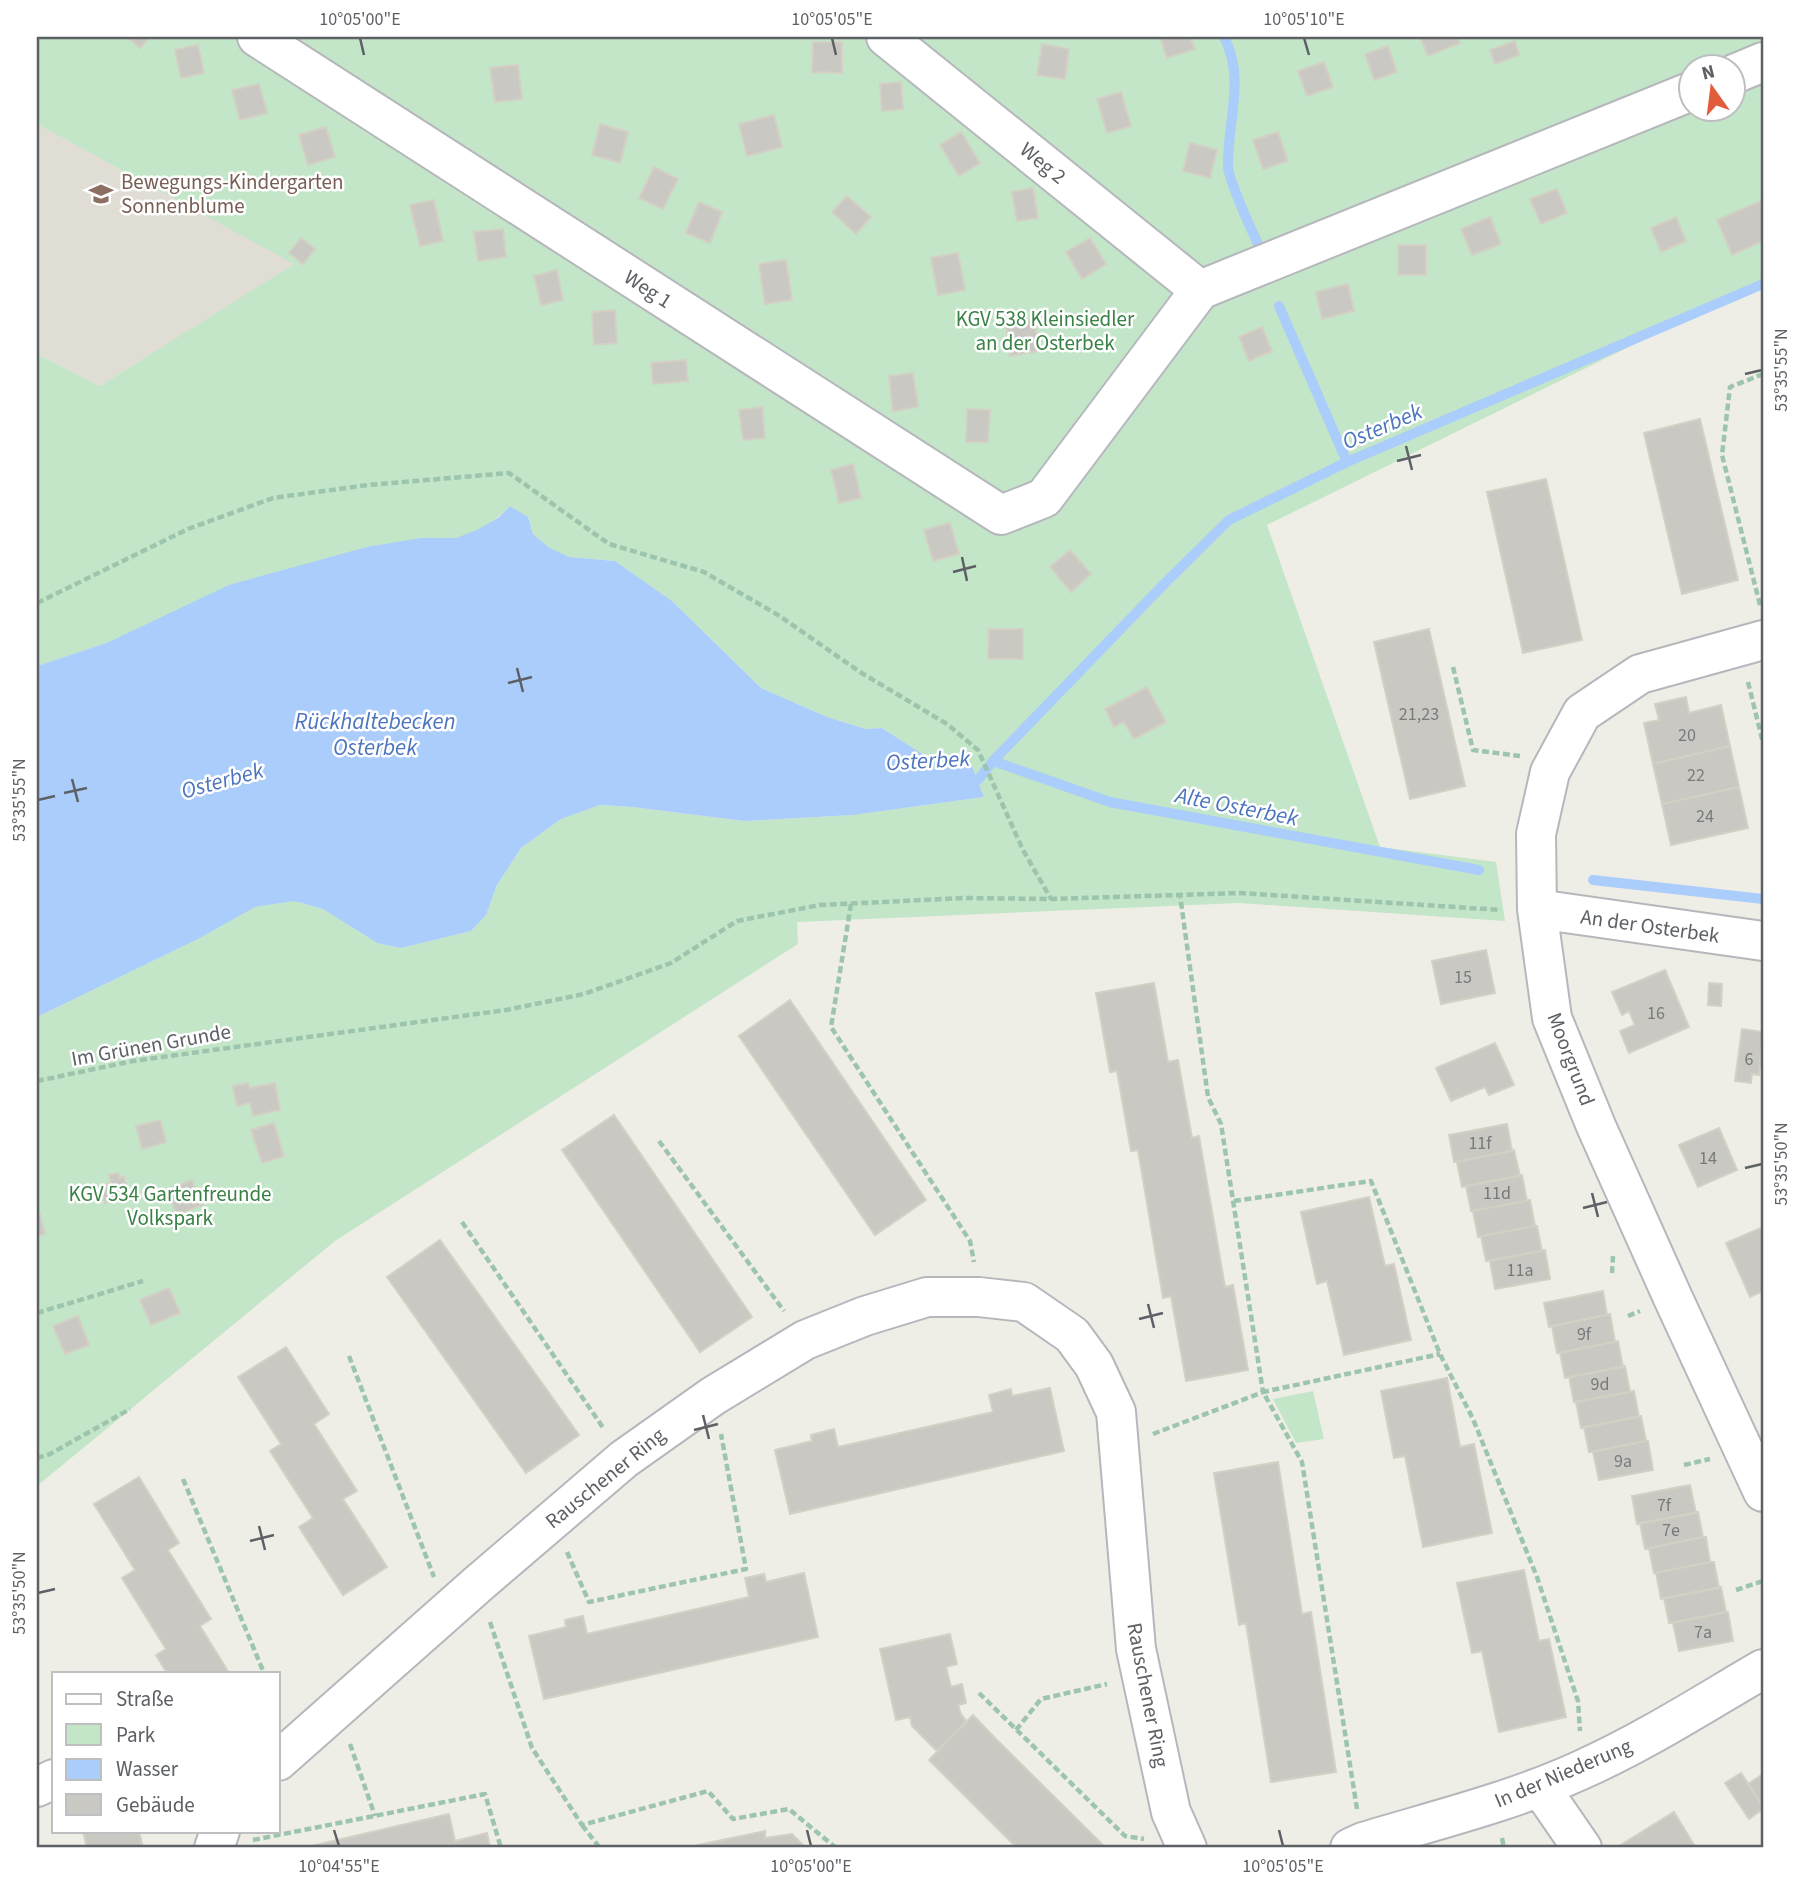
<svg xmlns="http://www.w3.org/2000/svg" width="1800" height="1885" viewBox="0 0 1800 1885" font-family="'Source Sans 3',sans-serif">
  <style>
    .education { fill: #dfddd4 }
    .green { fill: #c3e5c8; fill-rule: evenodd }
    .water { fill: #aacdfb }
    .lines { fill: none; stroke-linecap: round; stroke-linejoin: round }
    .stream { stroke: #aacdfb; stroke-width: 10 }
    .building { fill: #cac8c2; stroke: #d3d0c4; stroke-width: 2 }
    .minor-casing { stroke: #b6b7bc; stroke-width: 42 }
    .path { stroke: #9dc5ad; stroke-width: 4.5; stroke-dasharray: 7 3.5; stroke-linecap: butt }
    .minor { stroke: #fff; stroke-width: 38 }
    .ticks { fill: none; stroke: #5d6065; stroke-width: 2.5 }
    .labels { text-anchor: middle; stroke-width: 5; stroke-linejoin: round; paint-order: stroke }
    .number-label { font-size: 18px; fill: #787a7c }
    .street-label { font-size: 21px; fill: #5d6065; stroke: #fff }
    .education-label { font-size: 21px; fill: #785e54; stroke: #fff; text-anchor: start }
    .park-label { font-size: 21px; fill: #398145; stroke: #fff }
    .water-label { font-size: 23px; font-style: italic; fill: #4d75be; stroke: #fff }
    .neatline { fill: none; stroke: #5d6065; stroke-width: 2.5 }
    .ticks-label { font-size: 18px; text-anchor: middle; fill: #5d6065 }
  </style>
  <rect width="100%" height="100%" fill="#efeee6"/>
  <path class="education" d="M37,124L295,264L100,386L37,354Z"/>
  <path class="green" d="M37,37H1763V281L1267,525L1380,847L1496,862L1505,921L1239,903L797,922L798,944L335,1241L37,1486V1017L198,939L254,907L294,901L323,909L377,943L401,948L471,931L486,915L497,885L521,848L561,819L600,805L632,807L744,821L853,815L984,797L972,766L944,768L882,728L866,729L827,717L761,688L672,601L615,561L569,557L548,547L533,534L528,517L510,506C496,520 476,535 456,538C445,540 432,538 421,538L37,666V354L100,386L294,264L37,124ZM1692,66H1734V108H1692Z
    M1313,1391L1324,1439L1296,1443L1273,1399Z"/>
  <path class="water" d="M510,506L528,517L533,534L548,547L569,557L615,561L672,601L761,688L827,717L866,729L882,728L944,768L972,766L984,797L853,815L744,821L632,807L600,805L561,819L521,848L497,885L486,915L471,931L401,948L377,943L323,909L294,901L255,907L198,939L37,1017V666L109,642L229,585L367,547L421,538H456L477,530L498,518Z"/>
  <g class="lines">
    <path class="stream" d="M1224,37C1246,79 1227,122 1228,166C1228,181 1254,235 1262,253
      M1279,306L1347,462
      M993,761L1110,802L1479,870
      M966,781L978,780L993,761L1166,582L1229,520L1347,462L1763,284
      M1593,880L1763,899"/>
  </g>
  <path class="building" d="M127,37H150L140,48Z
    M1160,37H1190L1195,49L1167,58Z
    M1420,37H1457L1460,43L1428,56Z
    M1515,41L1519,55L1495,64L1490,50Z
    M813,42H842V73L812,72Z
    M1042,44L1069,49L1065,79L1037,75Z
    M198,45L204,73L181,78L175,50Z
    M1388,46L1397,72L1374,80L1365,54Z
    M1324,62L1333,87L1307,96L1298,71Z
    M518,65L522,99L495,102L490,68Z
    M901,82L903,109L882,111L880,84Z
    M259,84L267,113L240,120L232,90Z
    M1121,92L1131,126L1107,133L1097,99Z
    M774,115L782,147L747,156L739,124Z
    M600,124L628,132L620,163L592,155Z
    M326,127L335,157L308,165L299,135Z
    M961,132L980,163L959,176L940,145Z
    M1278,132L1288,161L1263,169L1253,140Z
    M1190,143L1217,150L1210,178L1183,171Z
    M654,167L678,179L663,209L639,198Z
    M1033,188L1038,218L1017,221L1012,192Z
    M1557,189L1567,213L1541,224L1530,199Z
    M847,196L871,217L856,234L832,212Z
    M434,200L443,241L420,246L410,205Z
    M1763,200V241L1732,255L1717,220Z
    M699,202L722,212L710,243L686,233Z
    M1490,217L1501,244L1472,255L1461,229Z
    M1676,217L1686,241L1661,252L1651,228Z
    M503,229L506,257L478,261L474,232Z
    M301,238L315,249L303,264L289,253Z
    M1090,238L1106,264L1082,279L1066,252Z
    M1398,245H1426V275H1398Z
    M958,253L965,290L938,295L931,258Z
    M786,260L792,300L765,304L759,264Z
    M557,270L563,300L541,305L534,276Z
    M1348,284L1354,311L1322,319L1316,292Z
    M615,310L617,343L594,345L592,312Z
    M1034,319L1039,351L1010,356L1006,324Z
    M1262,327L1272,351L1249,361L1239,337Z
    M686,360L688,381L653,384L651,363Z
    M913,373L918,407L893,411L889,376Z
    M762,407L765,438L743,440L739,410Z
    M967,409L990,410L988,442H966Z
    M1700,419L1738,580L1682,594L1644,433Z
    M853,464L861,498L839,503L831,470Z
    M1546,479L1582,640L1523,653L1487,492Z
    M950,523L959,554L933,561L924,530Z
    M1070,550L1091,574L1071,592L1050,567Z
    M989,629H1023V659H988Z
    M1429,629L1465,786L1410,799L1374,642Z
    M1147,687L1166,722L1134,739L1124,722L1114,727L1105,709Z
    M1686,697L1689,713L1721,705L1730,746L1653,764L1644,723L1659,720L1655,704Z
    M1730,746L1739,787L1662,804L1653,764Z
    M1739,787L1748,828L1671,845L1662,804Z
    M1486,950L1495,993L1441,1004L1432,961Z
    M1665,970L1689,1027L1629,1053L1620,1031L1635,1025L1629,1011L1622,1015L1612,992Z
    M1154,983L1168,1062L1178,1060L1192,1138L1199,1136L1225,1287L1233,1285L1248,1370L1186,1381L1171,1296L1163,1298L1138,1150L1131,1151L1117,1071L1110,1072L1096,993Z
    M1709,983L1722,984L1721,1006L1708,1005Z
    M790,1000L926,1200L875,1235L739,1036Z
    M1742,1029L1763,1032L1759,1075L1752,1074L1751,1083L1735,1081Z
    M1495,1043L1514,1085L1489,1095L1485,1087L1451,1101L1436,1068Z
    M248,1083L250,1088L275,1083L280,1110L253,1116L250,1103L237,1106L233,1086Z
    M614,1115L752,1317L700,1352L562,1150Z
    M160,1120L166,1142L142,1149L136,1126Z
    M274,1123L284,1156L262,1163L251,1130Z
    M1507,1124L1512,1151L1454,1162L1449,1135Z
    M1719,1128L1737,1170L1698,1187L1679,1145Z
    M1514,1150L1520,1176L1462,1187L1457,1162Z
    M119,1173L120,1178L124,1177L129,1196L105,1203L100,1186L111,1183L109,1175Z
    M1522,1175L1527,1201L1471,1211L1466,1186Z
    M192,1180L202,1205L177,1215L167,1190Z
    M1369,1197L1385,1266L1394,1264L1411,1340L1344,1355L1327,1281L1317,1284L1301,1212Z
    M1530,1200L1535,1226L1478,1237L1473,1211Z
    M37,1203L45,1234L37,1236Z
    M1535,1226H1537L1542,1251L1486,1261L1481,1236Z
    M1763,1227V1291L1750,1297L1726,1243Z
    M440,1240L579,1435L526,1473L387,1277Z
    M1545,1250L1550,1279L1495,1289L1490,1261Z
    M169,1288L180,1313L151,1325L140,1300Z
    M1603,1291L1607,1315L1549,1327L1544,1303Z
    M1610,1314L1615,1342L1557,1353L1552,1326Z
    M78,1316L89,1345L65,1354L53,1326Z
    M1618,1341L1623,1367L1565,1378L1560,1353Z
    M286,1347L329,1414L314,1424L357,1491L343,1499L387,1567L343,1595L299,1527L313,1518L270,1451L281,1444L238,1377Z
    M1625,1366L1630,1392L1574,1402L1569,1377Z
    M1447,1378L1460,1447L1474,1444L1492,1533L1423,1547L1405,1456L1394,1458L1381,1391Z
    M1050,1388L1064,1451L790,1514L775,1450L812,1441L811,1435L834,1429L838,1447L993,1412L989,1395L1011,1389L1012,1396Z
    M1634,1391L1639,1417L1581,1428L1576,1402Z
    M1641,1416L1646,1441L1589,1452L1584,1427Z
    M1646,1441H1648L1653,1470L1599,1480L1593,1452Z
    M1278,1462L1302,1614L1311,1612L1336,1772L1271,1782L1246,1623L1239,1625L1214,1473Z
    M139,1477L179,1543L168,1550L211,1619L200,1626L229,1673H167L156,1655L166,1649L122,1578L135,1570L94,1504Z
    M1690,1485L1696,1513L1637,1524L1632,1496Z
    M1698,1512L1703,1537L1645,1549L1640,1523Z
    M1703,1537H1706L1710,1562L1654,1573L1649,1548Z
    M1710,1562H1714L1719,1588L1661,1599L1656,1573Z
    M1524,1570L1539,1641L1549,1639L1566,1717L1499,1732L1482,1651L1472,1653L1457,1583Z
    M804,1573L818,1637L544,1699L529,1636L566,1627L565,1620L583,1616L587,1634L749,1597L745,1578L764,1574L766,1582Z
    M1721,1587L1726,1612L1669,1623L1664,1598Z
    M1726,1612H1728L1733,1641L1679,1651L1673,1623Z
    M950,1634L957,1664L946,1667L951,1687L962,1684L966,1703L958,1705L961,1714L967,1722L937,1751L912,1726L910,1717L896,1720L880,1649Z
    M973,1715L996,1739L1106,1848H1017L929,1760Z
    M1741,1773L1763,1806V1809L1749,1819L1725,1783Z
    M1763,1774V1806L1748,1784Z
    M1674,1812L1696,1848H1620L1619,1846Z
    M449,1814L455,1841L487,1833L490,1848H303Z
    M83,1831H139L143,1848H87Z
    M765,1831V1838L792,1834L806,1848H684Z"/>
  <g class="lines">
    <g class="minor-casing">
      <path id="minor" d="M257,37L1001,515L1044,498L1200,290L1692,91
        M886,37L1200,290
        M1734,74L1763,62
        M1763,640L1640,674L1582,713L1550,772L1536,834L1537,909L1552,1018L1596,1126L1673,1298L1763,1492
        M1537,909L1763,941
        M278,1761L478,1584L624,1459L713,1396L805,1340L865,1316L927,1297H979L1024,1302L1072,1335L1094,1365L1116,1412L1136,1649L1171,1812L1187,1848
        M37,1787L54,1779
        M1540,1787L1582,1848
        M214,1848L220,1831
        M1350,1848L1363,1842C1436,1820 1511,1802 1581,1770C1644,1742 1703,1704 1763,1669"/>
    </g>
    <path class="path" d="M37,603L188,529L273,498L368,485L509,473L609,544L704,572L778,615L860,672L947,724L978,750L1023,850L1051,899
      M1760,605L1722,455L1730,387L1763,374
      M1453,667L1473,750L1520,756
      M1748,682L1763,743
      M851,904L831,1027L970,1241L974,1262
      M37,1081L133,1061L506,1010L584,994L671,963L737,921L820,905L964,898L1051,899L1240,893L1501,910
      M659,1141L784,1311
      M1234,1201L1371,1181L1440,1354L1473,1419L1537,1577L1578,1701L1580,1731
      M462,1222L604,1429
      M1612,1273L1613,1256
      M37,1313L143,1281
      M1628,1316L1640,1311
      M349,1356L434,1577
      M1153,1434L1263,1392L1221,1124L1208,1097L1180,895
      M37,1458L50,1454L130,1409
      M1684,1465L1710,1459
      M183,1479L264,1673
      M567,1552L589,1602L746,1569L721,1434
      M1736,1590L1763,1581
      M490,1622L532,1748L582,1825L708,1791L733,1819L789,1809L836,1848
      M979,1693L1125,1836L1144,1839
      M1016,1730L1041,1699L1107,1684
      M350,1744L375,1816
      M1357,1809L1302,1462L1263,1392L1440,1354
      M582,1825L600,1848
      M1502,1838L1504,1848
      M253,1840L485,1794L501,1848"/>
    <use href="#minor" class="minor"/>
  </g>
  <path class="ticks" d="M360,38L364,55M832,38L836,55M1304,38L1309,55M1745,374L1762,370M1406,446L1412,470M1397,461L1421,455M962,557L967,581M953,572L976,566M517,668L523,692M508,683L532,677M72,779L78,802M64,793L87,788M38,800L55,796M1745,1168L1762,1164M1592,1193L1598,1217M1583,1208L1607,1202M1148,1304L1154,1328M1139,1319L1163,1313M703,1415L709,1439M694,1430L718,1424M259,1526L265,1550M250,1541L274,1535M38,1593L55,1589M334,1830L339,1846M807,1830L811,1846M1279,1830L1283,1846"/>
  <defs>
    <g id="school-bare" transform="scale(1.89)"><path d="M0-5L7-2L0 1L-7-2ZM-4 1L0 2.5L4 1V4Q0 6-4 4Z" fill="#8d6e63" stroke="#fff" stroke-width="2.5" paint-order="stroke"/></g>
  </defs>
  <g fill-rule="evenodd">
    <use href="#school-bare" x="101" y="194"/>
  </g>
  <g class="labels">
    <g class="number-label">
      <text x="1419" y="720">21,23</text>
      <text x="1687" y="741">20</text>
      <text x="1696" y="781">22</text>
      <text x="1705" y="822">24</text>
      <text x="1463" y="983">15</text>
      <text x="1656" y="1019">16</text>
      <text x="1749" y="1065">6</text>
      <text x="1480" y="1149">11f</text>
      <text x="1708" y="1164">14</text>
      <text x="1497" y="1199">11d</text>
      <text x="1520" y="1276">11a</text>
      <text x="1584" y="1340">9f</text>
      <text x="1600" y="1390">9d</text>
      <text x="1623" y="1467">9a</text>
      <text x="1664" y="1511">7f</text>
      <text x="1671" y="1536">7e</text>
      <text x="1703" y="1638">7a</text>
    </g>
    <g class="street-label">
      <text transform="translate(1043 163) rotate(39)" y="7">Weg 2</text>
      <text transform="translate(648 289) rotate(33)" y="7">Weg 1</text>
      <text transform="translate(1650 926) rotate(8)" y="7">An der Osterbek</text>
      <text transform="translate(151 1045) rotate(-10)" y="7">Im Grünen Grunde</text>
      <text transform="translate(1571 1059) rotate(69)" y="7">Moorgrund</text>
      <text transform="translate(605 1478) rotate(-39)" y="7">Rauschener Ring</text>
      <text transform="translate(1148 1695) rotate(79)" y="7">Rauschener Ring</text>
      <text transform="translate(1563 1773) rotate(-23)" y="7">In der Niederung</text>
    </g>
    <g class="education-label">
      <text x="121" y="189">Bewegungs-Kindergarten<tspan x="121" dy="24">Sonnenblume</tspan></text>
    </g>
    <g class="park-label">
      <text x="1045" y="326">KGV 538 Kleinsiedler<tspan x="1045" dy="24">an der Osterbek</tspan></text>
      <text x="170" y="1201">KGV 534 Gartenfreunde<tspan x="170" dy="24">Volkspark</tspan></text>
    </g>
    <g class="water-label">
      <text transform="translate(1382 426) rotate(-23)" y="8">Osterbek</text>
      <text x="375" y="729">Rückhaltebecken<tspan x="375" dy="26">Osterbek</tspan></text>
      <text transform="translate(928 760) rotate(-3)" y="8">Osterbek</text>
      <text transform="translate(222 780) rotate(-15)" y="8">Osterbek</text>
      <text transform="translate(1237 806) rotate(11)" y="8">Alte Osterbek</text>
    </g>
  </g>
  <rect width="1800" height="1885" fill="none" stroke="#ffffff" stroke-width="77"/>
  <rect x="52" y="1672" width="228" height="161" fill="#ffffff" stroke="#bebfc1" stroke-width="2"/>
  <rect x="66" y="1694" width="35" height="10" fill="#ffffff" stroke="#bebfc1" stroke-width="2"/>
  <text x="116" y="1706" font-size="21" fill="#5d6065">Straße</text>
  <rect x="66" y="1724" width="35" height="21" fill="#c3e5c8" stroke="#bebfc1" stroke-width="2"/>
  <text x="116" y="1742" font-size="21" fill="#5d6065">Park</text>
  <rect x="66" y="1759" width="35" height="21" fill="#aacdfb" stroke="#bebfc1" stroke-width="2"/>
  <text x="116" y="1776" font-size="21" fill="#5d6065">Wasser</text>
  <rect x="66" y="1794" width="35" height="21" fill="#cac8c2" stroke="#bebfc1" stroke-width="2"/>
  <text x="116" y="1812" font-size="21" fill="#5d6065">Gebäude</text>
  <g transform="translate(1712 88) rotate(346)"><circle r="33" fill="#ffffff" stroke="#bebfc1" stroke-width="2"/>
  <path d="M0-5L12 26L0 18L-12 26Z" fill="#e15c3a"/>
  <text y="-10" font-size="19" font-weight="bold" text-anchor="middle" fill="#5d6065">N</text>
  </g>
  <rect x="38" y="38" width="1724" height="1808" class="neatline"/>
  <g class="ticks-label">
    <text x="360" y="25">10°05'00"E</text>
    <text x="832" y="25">10°05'05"E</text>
    <text x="1304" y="25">10°05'10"E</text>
    <text transform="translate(1781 370) rotate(-90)" y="6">53°35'55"N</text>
    <text transform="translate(19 800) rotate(-90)" y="6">53°35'55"N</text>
    <text transform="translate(1781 1164) rotate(-90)" y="6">53°35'50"N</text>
    <text transform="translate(19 1593) rotate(-90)" y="6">53°35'50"N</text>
    <text x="339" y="1872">10°04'55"E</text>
    <text x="811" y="1872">10°05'00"E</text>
    <text x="1283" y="1872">10°05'05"E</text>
  </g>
</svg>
